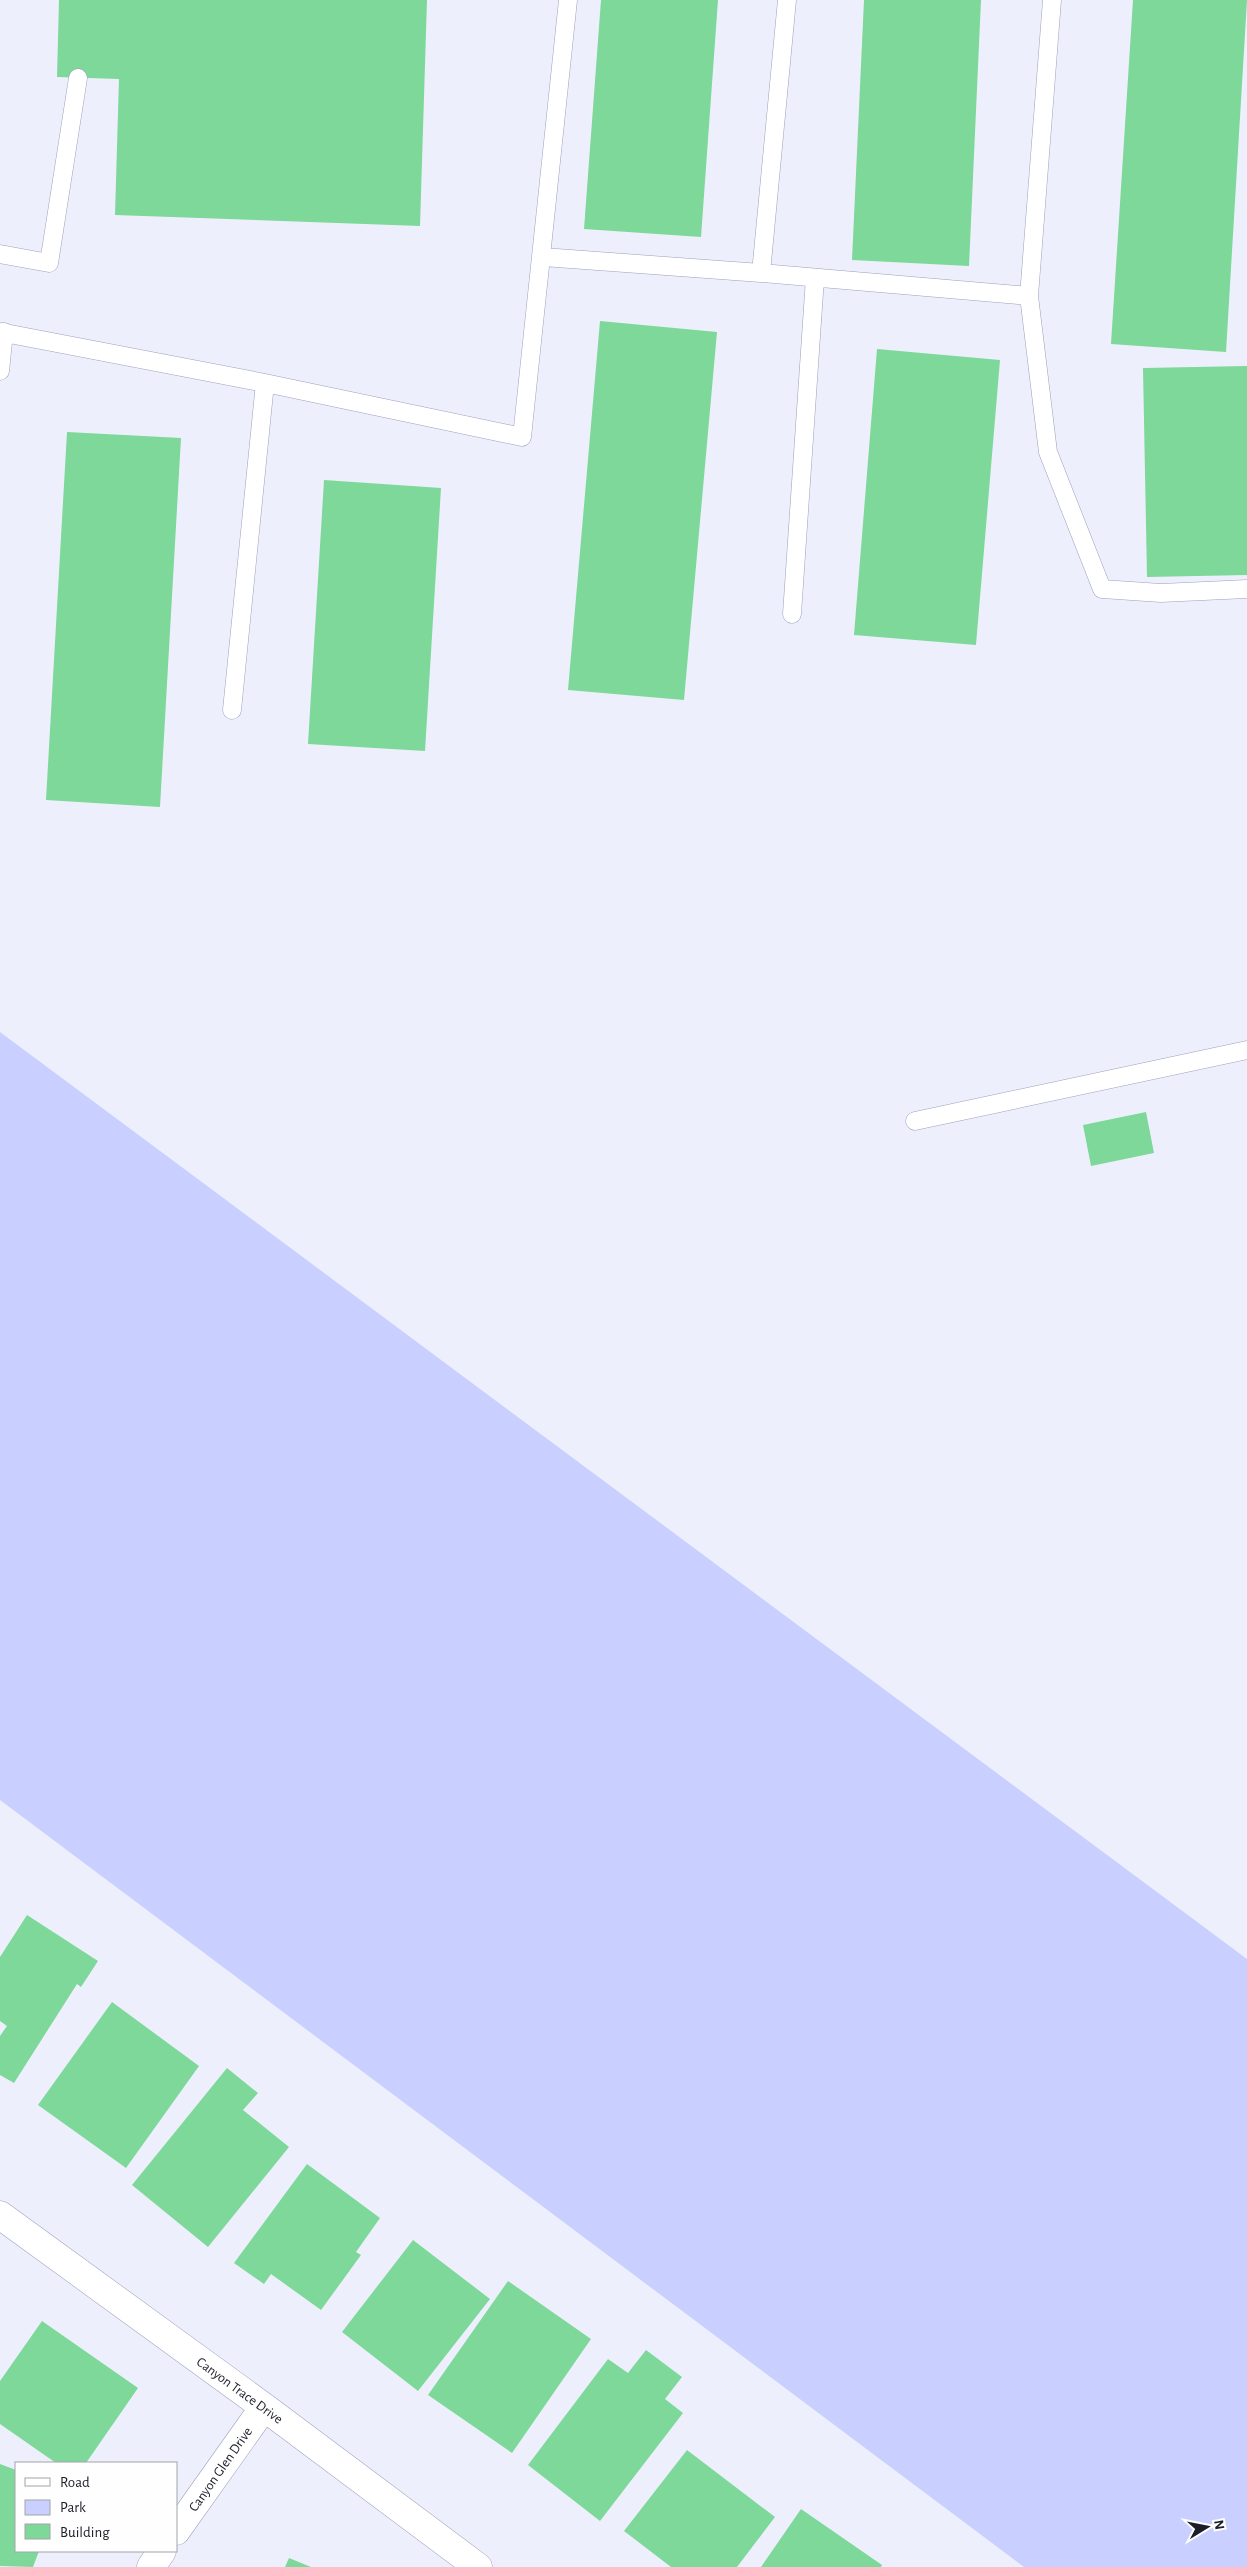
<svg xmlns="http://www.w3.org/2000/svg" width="1247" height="2567" viewBox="0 0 1247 2567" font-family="'Alegreya Sans',sans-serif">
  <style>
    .green { fill: #c9d0ff }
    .building { fill: #7dd899 }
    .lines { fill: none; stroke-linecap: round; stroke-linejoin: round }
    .lane-casing { stroke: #9ca0bc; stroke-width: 19 }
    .street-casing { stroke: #9ca0bc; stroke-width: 29 }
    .lane { stroke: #fff; stroke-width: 18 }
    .street { stroke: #fff; stroke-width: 28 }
    .labels { text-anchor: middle; stroke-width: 4; stroke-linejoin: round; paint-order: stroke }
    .street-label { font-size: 14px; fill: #1b1d28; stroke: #fefefe }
  </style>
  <rect width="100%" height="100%" fill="#edf0fc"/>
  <path class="green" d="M0,1032L1247,1959V2567H1024L0,1800Z"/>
  <path class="building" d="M59,0H427L420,226L115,215L119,79L57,77Z
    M601,0H718L701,237L584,229Z
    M864,0H981L969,266L852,260Z
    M1133,0H1247L1226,352L1111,344Z
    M600,321L717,332L684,700L568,690Z
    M877,349L1000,360L976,645L854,635Z
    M1247,366V575L1147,577L1143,368Z
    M67,432L181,438L160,807L46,800Z
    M324,480L441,488L425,751L308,744Z
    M1146,1112L1154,1153L1091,1166L1083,1125Z
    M27,1915L98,1961L81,1987L77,1984L14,2083L0,2075V2036L7,2026L0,2021V1957Z
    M112,2002L199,2066L126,2168L38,2105Z
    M227,2068L258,2093L243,2110L289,2147L208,2247L132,2185Z
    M307,2164L380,2218L356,2252L361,2255L321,2310L271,2274L264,2284L234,2263Z
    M413,2240L490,2299L418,2391L342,2332Z
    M508,2281L591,2339L512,2453L428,2395Z
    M42,2321L138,2388L86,2463H56L0,2424V2381Z
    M646,2350L682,2377L665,2399L683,2413L600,2521L528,2465L608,2359L628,2373Z
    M687,2450L775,2517L737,2567H671L624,2531Z
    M0,2464L16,2470V2551H39L33,2567L0,2566Z
    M801,2509L882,2565L881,2567H761Z
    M289,2558L311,2567H285Z"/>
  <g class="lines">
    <g class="lane-casing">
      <path id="lane" d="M0,254L49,263L78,78
        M543,257L761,273L787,0
        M761,273L1029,296L1052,0
        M1029,296L1048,452L1102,589L1161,593L1247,589
        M0,332L265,383L522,437L568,0
        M0,371L4,332
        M792,614L815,278
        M232,710L265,383
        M915,1121L1247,1050"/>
    </g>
    <g class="street-casing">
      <path id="street" d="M0,2215L264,2407L478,2567
        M176,2531L264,2407
        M151,2567L162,2551"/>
    </g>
    <use href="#lane" class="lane"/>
    <use href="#street" class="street"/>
  </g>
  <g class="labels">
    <g class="street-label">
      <text transform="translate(240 2390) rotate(36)" y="5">Canyon Trace Drive</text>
      <text transform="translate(220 2469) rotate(-55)" y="5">Canyon Glen Drive</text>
    </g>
  </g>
  <rect x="15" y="2462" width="162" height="90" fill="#fefefe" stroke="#a3a4a8"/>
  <rect x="25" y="2478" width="25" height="8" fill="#ffffff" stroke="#a3a4a8"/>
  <text x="60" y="2487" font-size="15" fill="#1b1d28">Road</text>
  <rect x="25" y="2500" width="25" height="15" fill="#c9d0ff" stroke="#a3a4a8"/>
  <text x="60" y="2512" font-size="15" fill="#1b1d28">Park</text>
  <rect x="25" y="2524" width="25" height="15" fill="#7dd899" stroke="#a3a4a8"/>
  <text x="60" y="2537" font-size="15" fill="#1b1d28">Building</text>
  <g transform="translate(1207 2527) rotate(80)" stroke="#fefefe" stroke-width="4" paint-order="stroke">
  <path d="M0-4L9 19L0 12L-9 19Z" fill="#1b1d28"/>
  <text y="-8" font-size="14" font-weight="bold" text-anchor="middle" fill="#1b1d28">N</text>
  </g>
</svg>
